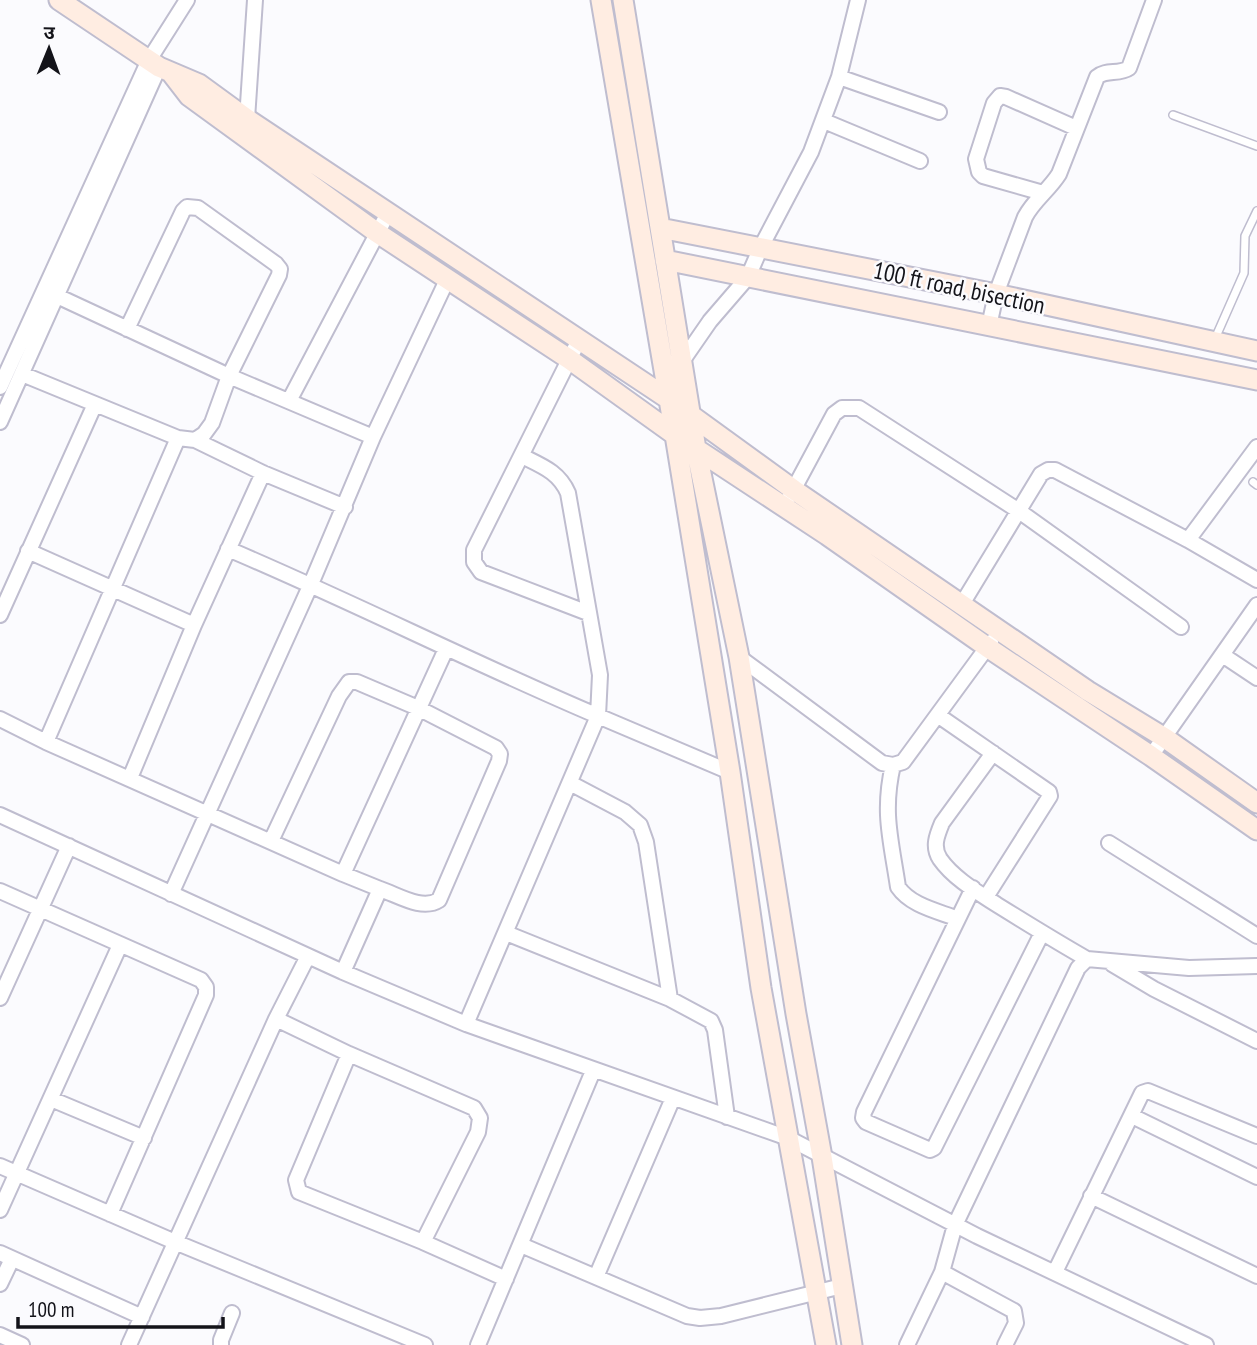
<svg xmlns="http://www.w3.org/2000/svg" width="1257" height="1345" viewBox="0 0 1257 1345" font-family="'PT Sans Narrow','Noto Sans Devanagari',sans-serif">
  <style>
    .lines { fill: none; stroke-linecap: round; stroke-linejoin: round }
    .lane-casing { stroke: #bfbdcf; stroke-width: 10 }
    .street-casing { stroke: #bfbdcf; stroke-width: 18 }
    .secondary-casing { stroke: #bfbdcf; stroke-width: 23 }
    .lane { stroke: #fff; stroke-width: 7 }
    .street { stroke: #fff; stroke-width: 14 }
    .secondary { stroke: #ffede2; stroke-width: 19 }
    .labels { text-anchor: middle; stroke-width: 5; stroke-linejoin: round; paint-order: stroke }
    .street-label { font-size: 24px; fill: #131319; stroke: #fbfbfe }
  </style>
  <rect width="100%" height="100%" fill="#fbfbfe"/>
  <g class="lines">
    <g class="lane-casing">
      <path id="lane" d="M1173,115L1257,146
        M1214,341L1244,273L1245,236L1257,211
        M1253,482L1257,485"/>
    </g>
    <g class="street-casing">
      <path id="street" d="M839,77L939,112
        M247,119L255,0
        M824,121L920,161
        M1043,193L983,176L979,172L976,159L994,103L1000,96L1006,97L1076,128
        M57,296L229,376L373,437
        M989,326L996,294L1025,217C1034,200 1049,190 1059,174L1097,77C1106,69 1119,75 1129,68L1154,0
        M579,340L474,550V562L481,572L588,613
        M676,361L683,360L710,321L748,277L761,247L811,152L839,77L858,0
        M22,374L178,438
        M0,387L149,60L187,0
        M289,401L388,213
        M0,422L159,67
        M195,440L263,473L345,507
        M790,496L834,414L842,408H859L1019,511L1181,627
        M1188,540L1257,447
        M228,549C353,602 473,663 598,716L600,675L568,493C559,472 542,466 522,456
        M28,551L194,625
        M962,604L1041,474L1048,470H1055L1188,540L1257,580
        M0,615L95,404
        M1224,656L1257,678
        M739,657L882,763L893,765L903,762L991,642
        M939,716L1049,792L1050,796L986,897
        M0,719L46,742L343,874
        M46,742L178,438L195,440L204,434L212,423L229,376L279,275L280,269L276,264L198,208L187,207L183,211L127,329
        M993,753L942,823C937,835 932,847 940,859C954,879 979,893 999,906C1028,924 1057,942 1087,959
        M1151,756L1257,605
        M893,765C882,812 891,840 898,887C911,906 938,911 958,919
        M130,778L194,625L263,473
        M570,783L625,812L640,825L646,842L670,999
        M0,815L343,972L466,1024L788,1138L977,1236L1206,1345
        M271,841L339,696L349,682H357L418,708L496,748L500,754L499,761L439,900C422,911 398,895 380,889
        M1109,843L1257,936
        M973,888L864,1112L863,1118L866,1122L930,1150L934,1148L1042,933
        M0,891L201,980L206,987V995L110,1214
        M171,894L311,584L373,437L447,280
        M506,933L670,999L711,1021L715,1030L727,1117
        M1112,964L1154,989L1257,1041
        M343,972L380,889L343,874L446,649
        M0,998L69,846
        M276,1019L349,1054L474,1108L480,1118L478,1132L423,1242
        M466,1024L598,716L730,772
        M349,1054L296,1180L299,1192L423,1242L506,1279
        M51,1099L144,1138
        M1132,1116L1257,1177
        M0,1166L175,1242L425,1345
        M1091,1196L1257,1276
        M0,1210L120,945
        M521,1245L687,1316L700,1318L721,1316L842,1286
        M0,1253L142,1317
        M942,1272L1014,1311L1016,1323L1005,1345
        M1055,1272L1142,1093L1148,1091L1257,1136
        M596,1277L673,1098
        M0,1284L12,1259
        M0,1335L22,1345
        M129,1345L276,1019L308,956
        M221,1345V1340L232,1313
        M478,1345L593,1071
        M907,1345L942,1272L955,1225L1078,968L1087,959L1189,968L1257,966"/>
    </g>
    <g class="secondary-casing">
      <path id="secondary" d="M59,0L159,67L199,84L247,119L670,400L794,490L1088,691L1165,738L1257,803
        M601,0L675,435L730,772L761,988L826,1345
        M623,0L696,449L739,657L796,1014L822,1157L852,1345
        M172,74L189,96L376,232L569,359L675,435L827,535L987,647L1151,756L1257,830
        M660,228L996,294L1257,351
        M665,260L1257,380"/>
    </g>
    <use href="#lane" class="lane"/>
    <use href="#street" class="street"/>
    <use href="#secondary" class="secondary"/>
  </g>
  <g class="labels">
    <g class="street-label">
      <text transform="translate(959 288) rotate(12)" y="8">100 ft road, bisection</text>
    </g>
  </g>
  <g transform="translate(49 49) rotate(1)" stroke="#fbfbfe" stroke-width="5" paint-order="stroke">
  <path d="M0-5L12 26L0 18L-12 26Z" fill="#131319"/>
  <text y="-10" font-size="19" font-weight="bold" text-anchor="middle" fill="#131319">उ</text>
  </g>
  <path d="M18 1317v10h205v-10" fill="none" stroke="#131319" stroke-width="3.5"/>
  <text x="28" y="1317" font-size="21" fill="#131319" stroke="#fbfbfe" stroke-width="5" paint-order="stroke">100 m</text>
</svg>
